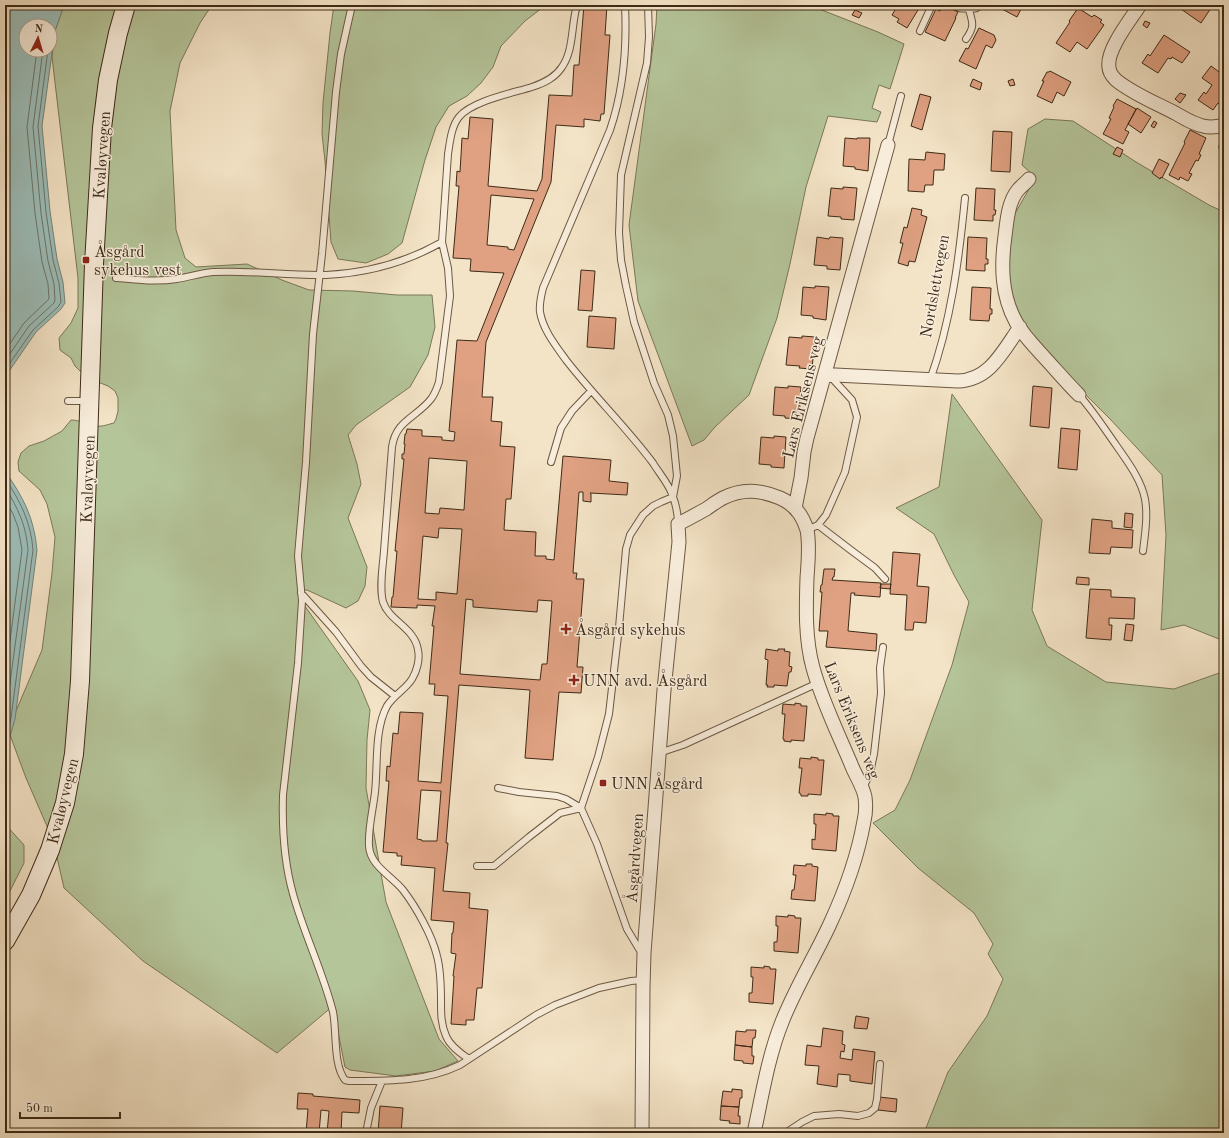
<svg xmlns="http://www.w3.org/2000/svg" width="1229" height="1138" viewBox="0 0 1229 1138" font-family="'Old Standard TT',serif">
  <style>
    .green { fill: #b5c59a; stroke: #7a7858 }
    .water { fill: #9cbeba; stroke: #768379; fill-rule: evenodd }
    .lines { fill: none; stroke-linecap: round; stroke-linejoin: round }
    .shore { stroke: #6d7468; stroke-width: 1 }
    .building { fill: #dfa182; stroke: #3e2a17; fill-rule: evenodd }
    .lane-casing { stroke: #6c5843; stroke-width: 8 }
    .street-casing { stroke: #6c5843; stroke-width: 15 }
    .secondary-casing { stroke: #3e2a17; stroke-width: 20 }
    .lane { stroke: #f8eddb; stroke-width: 6 }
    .street { stroke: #f8eddb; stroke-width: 13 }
    .secondary { stroke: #f8eddb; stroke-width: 18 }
    .poi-dot { fill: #8f2418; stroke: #f8eddb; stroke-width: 1.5 }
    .labels { text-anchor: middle; stroke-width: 3; stroke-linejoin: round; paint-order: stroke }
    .street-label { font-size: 16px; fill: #3e2a17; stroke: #f8eddb }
    .poi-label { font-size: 16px; fill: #3e2a17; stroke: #f8eddb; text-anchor: start }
  </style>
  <rect width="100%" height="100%" fill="#f4e4c7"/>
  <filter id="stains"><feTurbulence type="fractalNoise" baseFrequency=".005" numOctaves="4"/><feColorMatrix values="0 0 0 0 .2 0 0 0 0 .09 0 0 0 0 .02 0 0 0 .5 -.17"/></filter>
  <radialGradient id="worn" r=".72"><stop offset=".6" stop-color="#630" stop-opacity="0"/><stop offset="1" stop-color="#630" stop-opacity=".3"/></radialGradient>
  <path class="green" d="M64,5H212L200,23L180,63L170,111L176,230L185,258L196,267L247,264L282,280L309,290L353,291L397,295H432L435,327L428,355L410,387L356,425L348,435L357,464L361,484L348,518L367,567L365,586L358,601L346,608L307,590L300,591L302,602L358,681L370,710L367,740L366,788L386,902L439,1039L458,1061L435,1071L396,1076L350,1070L345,1067L333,1006L277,1053L143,961L64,888L53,840L26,778L10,735L16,711L42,650L52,573L55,537L47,504L40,490L19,471L18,462L21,453L29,446L44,441L62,431L71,420C80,420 88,425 97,426C102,427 109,424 114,423L116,419L118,411V398L115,391L108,386L93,380L80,371L75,366L71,358L60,350L59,338L71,323L78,308V278L52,57L55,31Z
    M334,5H546L525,21L501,46L493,67L481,83L467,96L449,106L436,127L425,160L402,243L388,254L366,263L338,259L331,242L325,161L322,134L323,103L330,33Z
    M657,5H809L878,32L904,44L890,89L879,85L872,108L881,112L877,122L828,116L806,187L790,264L777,318L749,395L715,427L704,440L692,446L638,301L629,225L656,24Z
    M1045,119L1073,121L1136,162L1209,205L1224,212V641L1184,625L1161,630L1166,535L1162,475L1111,420L1056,365L1024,327L1012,302L1007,279L1013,217L1029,189L1032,174L1022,165L1028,129Z
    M952,394L1042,520L1032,610L1047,646L1106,682L1174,689L1222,672L1224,650V1133H924L948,1072L987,1016L1003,979L988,954L993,944L974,913L918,868L873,823L895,810L910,780L952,665L969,602L954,575L934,534L896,508L939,487Z
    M5,824L24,845V863L5,901Z"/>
  <path class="water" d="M5,5H64L55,31L42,126L50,211L57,259L63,282L65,303L61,309L36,332L5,377ZM26,26H50V50H26Z
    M5,471C23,497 34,517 37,550L15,719L5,754Z"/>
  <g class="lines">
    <path class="shore" d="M5,351L24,323L49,299L48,284L42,262L35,213L27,127L37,50
      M5,361L29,326L54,303L55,300L54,284L48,261L41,213L33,127L43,50
      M5,370L33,330L58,307L61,302L59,283L53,260L46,212L38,126L48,50
      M5,478C20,501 31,522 33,550L11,718L5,739
      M5,487C18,509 26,524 28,550L5,720
      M5,499L13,514L18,527L22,550L5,678"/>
  </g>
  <path class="building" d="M584,5H607L605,35H610L604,114H601L600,121L584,119V127L556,125L551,182L486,342L482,397H493L491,421L502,422L500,446L515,447L511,499H506L504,530L536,532L535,556H546V559L554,560L563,456L611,460L609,481L628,483L627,495L590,493L591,494V502L583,501V492H579L573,573H577L576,579H584L577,667H583L581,693L559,692L553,760L525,758L530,690L459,685L446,843H448L443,891L470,893L469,908L488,910L482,988H477L474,1020H466V1025L451,1024L454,976H453L456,954L451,953L452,933H453L454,922L431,920L435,868L401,865L402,856H397V853L383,852L389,781H386L387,766L390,767L393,733L398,734L400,712L423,713L418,781L441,783L448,696L434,695L435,684H429L434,626H432L435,606L417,605V608L391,607L392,597H393L397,551H395L404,459H402V454H404L405,444H404L405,434H406L407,429L422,430V436L442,437V440L454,441L455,432L449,431L457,340L477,341L504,273L470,271L471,259L453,258L459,186H456L457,171L460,172L462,138L468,139L470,117L493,119L488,186L537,191L542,179L549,95L572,96L574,65H579ZM491,195L534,199L514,250L508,249V247L487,245ZM429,458L467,461L464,510L440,508L439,514L425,513ZM439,528L462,529L457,594L436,592V600L418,599L423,536L438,538ZM466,599L473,600V607L537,612L538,600L552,601L547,664H542L540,680L460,674ZM421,790L441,791L437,841H422V840L417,839Z
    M898,5H921L907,28L897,22L899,19L892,15Z
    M943,5L958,12L955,18H956L945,41L925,32L936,9L940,11Z
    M1004,5H1023L1017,17L1002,9Z
    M1184,5H1213L1201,23L1181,9Z
    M1078,8L1092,17L1094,15L1102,20L1100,22L1104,25L1087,49L1077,42L1070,52L1056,43L1070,22L1069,21Z
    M855,10L862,13L859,18L852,15Z
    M1145,21L1150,23L1147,28L1143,25Z
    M979,28L994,35L996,40L992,48L986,45L976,69L959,61L966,48L968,49Z
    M1164,35L1190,52L1182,63L1172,57L1171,59L1168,58L1158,73L1142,63L1148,54L1150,56Z
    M1211,66L1222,74V75L1224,77V99L1221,105L1218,103L1213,110L1198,100L1204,92L1206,94L1212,85L1202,78Z
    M1050,71L1071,82L1064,96L1057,92L1052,103L1037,96L1044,81H1042L1047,72H1049Z
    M973,79L982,83L980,90L970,86Z
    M1013,79L1015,85L1010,86L1008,81Z
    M1180,93L1186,95L1180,103L1175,99Z
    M920,94L931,97L922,130L911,126Z
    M1117,99L1136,109L1125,130L1129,132L1123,144L1103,134L1111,119L1109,118L1114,107L1113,106Z
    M1137,108L1151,117L1141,133L1128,124Z
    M1154,121L1157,123L1154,128L1151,126Z
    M1190,130L1206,138L1199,154L1201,155L1198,161L1196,160L1189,173L1192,174L1188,181L1180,177L1179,180L1169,175L1185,143L1184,142Z
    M993,131L1012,132L1010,172L991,171Z
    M845,138L857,139V138H870L868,171L855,169V167L843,166Z
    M1219,145H1221V148H1224V160H1221V149H1219Z
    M1117,147L1123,150L1120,157L1113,154Z
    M926,152L945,154L944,170H934L933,185H925L924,192L908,191L909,159L925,160Z
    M1159,159L1169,164L1162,178L1161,177L1160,179L1152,173Z
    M843,187L857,188L854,220L841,219V217L828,216L831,188L843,189Z
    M976,188L995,189L994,210H996L995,215H993V221L974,220Z
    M912,208L922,210L921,215L927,217L915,262L909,261L908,266L898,263L903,243H900L904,227L907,228Z
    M817,237L829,239L830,237L843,238L840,270L827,269V266L814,265Z
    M968,237L987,238L986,259H988V264H985V271L966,270Z
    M581,270L595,271L592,311L578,310Z
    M815,286L829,287L826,320L813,318V316L801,315L803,287L815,288Z
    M972,287L991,288L990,309H992V314H990L989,321L970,320Z
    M589,316L616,318L614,349L587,347Z
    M802,336L815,337L812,369L799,368L800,366L786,365L789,337L802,338Z
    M788,386L801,387L798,419L785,418V416L773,415L775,387L788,388Z
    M1033,386L1052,388L1049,428L1030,426Z
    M1061,428L1080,430L1077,470L1058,468Z
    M774,436L786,437L784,468L771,467V465L759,464L761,437L774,438Z
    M1125,513L1133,514L1132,528L1124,527Z
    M1092,519L1112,521V528L1133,530L1132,548L1111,547L1110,554L1089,553Z
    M893,552L920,554L917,586L929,587L926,623L914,622L913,630H905L907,595L890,594Z
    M824,569H835L834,577H833L832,580L881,583L880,597L854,595L855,593H851L848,631L877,634L876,651L826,647L828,631H819L822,592H820L821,585H822Z
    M1077,577L1089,578V585L1076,584Z
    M881,584H891L890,589L880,588Z
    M1090,589L1111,590V597L1135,598L1134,619L1109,618V625H1112L1111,640L1086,638Z
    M1126,624L1134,625L1132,641L1124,640Z
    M766,649L778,651V649H785L784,651L790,652L789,666L792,667L791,672H789L787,686L774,685V687H767L768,685H766L768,660L765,659Z
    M795,703L801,704V706H807L804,741L791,740V742L784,741V739H783L785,714H782L783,704L795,705Z
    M811,757L818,758V760H824L821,795L808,794V796H801V794L799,793L802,768H799L800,758L811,759Z
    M826,813L833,814V816H839L836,851L812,849V839L815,840L816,824H814V814L826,815Z
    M806,864H812V866L818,867L815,901L791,899L792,890H794L796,875H793L794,865L806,866Z
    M788,915L795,916V918H801L798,953L774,951V942H777L778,926H776V916L788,917Z
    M764,966L770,967V969H776L773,1004L749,1002V993H752L753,977H751V967L764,968Z
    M856,1016L869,1018L867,1029L854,1028Z
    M823,1028L843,1031L842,1044L845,1045L844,1052L841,1051L840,1058L852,1060L853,1049L875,1052L872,1084L850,1081V1075L838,1074L837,1087L817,1084L819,1066L805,1065L807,1045L821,1047Z
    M746,1030H756L755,1038H753L752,1047L735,1045L736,1031L746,1032Z
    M735,1045L752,1047V1056H754L753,1064L743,1063V1061L734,1060Z
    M732,1089L742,1090V1098H740L739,1107L721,1106L723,1091L732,1092Z
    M298,1093L313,1094V1096L360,1100L359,1113L342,1112L341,1133H327L329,1111L321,1110L319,1133H306L308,1109H297Z
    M879,1097L897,1099L896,1112L878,1110Z
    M380,1106L403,1108L401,1133H378Z
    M721,1106L739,1107L738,1116H740V1124L729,1123L730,1121L720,1120Z"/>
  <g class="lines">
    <g class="lane-casing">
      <path id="lane" d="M352,5L341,54L336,92L322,254L313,334L306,462L298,556L302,601L301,616L298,663L283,795C282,828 284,862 293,894C304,934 323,972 333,1012C337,1032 333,1065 345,1080L349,1081C387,1081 425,1082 460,1065L536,1015L555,1005L599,988L631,981L643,980
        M625,5C627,47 624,89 610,130L543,288C541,296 539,304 540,312C543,330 556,346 566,360C594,396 626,427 653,463C659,473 668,483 672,494C676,504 678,513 678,524
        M920,31L932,5
        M966,39C976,25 972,22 968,6
        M888,145L901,96
        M116,278C137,280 157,282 177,279C189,277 201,273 213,272C251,270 288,276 326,275C367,273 407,262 442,242
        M930,380C951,322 959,259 965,198
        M1079,395C1093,411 1104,428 1116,445C1127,461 1141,479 1145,499C1148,516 1145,534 1143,551
        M68,401H89
        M551,462L561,428L572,411L591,391
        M818,525L852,551L875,568L885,579
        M807,530L818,525L826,515L845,472L857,417L852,400L830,376
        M301,593L336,632L361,666L371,677L395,696
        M659,753L683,745L818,683
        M498,788L519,792L557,796L566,799L581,808L597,844L627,929L639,949L643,952
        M863,788L870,773L874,754L881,693L880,668L883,647
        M581,808L598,757L609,714L619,627L626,549L630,535L643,515L653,506L661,502L673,497L677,476L673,436L668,415L654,383L634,322L626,286L621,260L619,233L621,175L647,63L649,37L648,5
        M477,866H494L529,837L560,813L581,808
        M469,1059C460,1053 450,1046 446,1036C441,1025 441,1013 441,1002C441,987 441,971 437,956C432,935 416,907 403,890C392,876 370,866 369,846C368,828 373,810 375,792C378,766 374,730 387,706C394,695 406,689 412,679C417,671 420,659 418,650C415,628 389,621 383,602C379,587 383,566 384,551C387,516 389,482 392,447C396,420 416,418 431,399C435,394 437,388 439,382L450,296L448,268L442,242L448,154C450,142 451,127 459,117C472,101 513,93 532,87C544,83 555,78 562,67C574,50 571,25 577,5
        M366,1133L371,1108L382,1081
        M783,1133L787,1132L802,1122L814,1116L839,1114L858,1116L869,1113L875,1108L877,1099L880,1064"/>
    </g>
    <g class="street-casing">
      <path id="street" d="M961,5H975
        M1140,5C1131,19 1106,50 1109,67C1109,72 1113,77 1116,80C1133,94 1156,103 1175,113C1184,118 1193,124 1203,126C1210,128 1217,127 1224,125
        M1029,179C1026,183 1021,186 1018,190C1008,202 1007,221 1005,236C1001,265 1001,295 1016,322C1023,335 1034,346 1044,357C1056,370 1067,383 1079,395
        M824,376L835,375L958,381C990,380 1003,351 1020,327
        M795,508L801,478L804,452L807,438L888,145
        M642,1133L643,987L644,953L664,690L679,542L678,524C688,519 697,514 706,509C712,505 717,501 723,498C743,488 760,490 780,498C794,504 803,516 807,530C810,545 808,563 807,578C806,608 805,639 813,668C822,701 838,733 851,764C855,775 863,786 865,797C866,805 866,813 864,821C858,855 844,894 829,926C814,958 795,989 782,1022C768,1057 762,1096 754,1133"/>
    </g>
    <g class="secondary-casing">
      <path id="secondary" d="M5,941L31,895L50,850L65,803L74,754L80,681L94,264L102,128L108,80L118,33L126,5"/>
    </g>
    <use href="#lane" class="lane"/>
    <use href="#street" class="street"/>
    <use href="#secondary" class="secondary"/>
  </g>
  <g class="poi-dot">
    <rect x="82" y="256" width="8" height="8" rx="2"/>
    <path d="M564 623h4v4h4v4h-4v4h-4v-4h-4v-4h4z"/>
    <path d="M572 674h4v4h4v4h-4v4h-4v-4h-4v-4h4z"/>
    <rect x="599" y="779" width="8" height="8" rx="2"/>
  </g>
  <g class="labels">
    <g class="street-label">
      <text transform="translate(101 155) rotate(-86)" y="6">Kvaløyvegen</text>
      <text transform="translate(934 286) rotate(-80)" y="6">Nordslettvegen</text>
      <text transform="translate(802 397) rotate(-76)" y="6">Lars Eriksens veg</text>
      <text transform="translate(87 479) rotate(-88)" y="6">Kvaløyvegen</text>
      <text transform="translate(853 720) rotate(68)" y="6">Lars Eriksens veg</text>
      <text transform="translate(62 801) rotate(-76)" y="6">Kvaløyvegen</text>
      <text transform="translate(634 858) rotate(-86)" y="6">Åsgårdvegen</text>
    </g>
    <g class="poi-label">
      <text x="94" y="257">Åsgård<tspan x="94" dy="18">sykehus vest</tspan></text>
      <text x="575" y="635">Åsgård sykehus</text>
      <text x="583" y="686">UNN avd. Åsgård</text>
      <text x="611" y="789">UNN Åsgård</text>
    </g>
  </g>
  <rect width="1229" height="1138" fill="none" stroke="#f4e4c7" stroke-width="20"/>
  <rect x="6" y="6" width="1217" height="1126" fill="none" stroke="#3e2a17" stroke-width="2"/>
  <rect x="10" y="10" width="1209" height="1118" fill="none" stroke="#3e2a17"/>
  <g transform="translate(38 38) rotate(5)"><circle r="19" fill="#f8eddb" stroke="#ae9f8d"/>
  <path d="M0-3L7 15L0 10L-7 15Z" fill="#8f2418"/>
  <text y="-6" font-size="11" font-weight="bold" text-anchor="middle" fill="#3e2a17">N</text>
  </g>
  <path d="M20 1112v6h100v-6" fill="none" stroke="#3e2a17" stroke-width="2"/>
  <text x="26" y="1112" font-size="12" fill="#3e2a17" stroke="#f8eddb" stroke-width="3" paint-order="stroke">50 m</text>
  <rect width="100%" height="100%" filter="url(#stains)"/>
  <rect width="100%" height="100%" fill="url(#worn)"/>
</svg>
